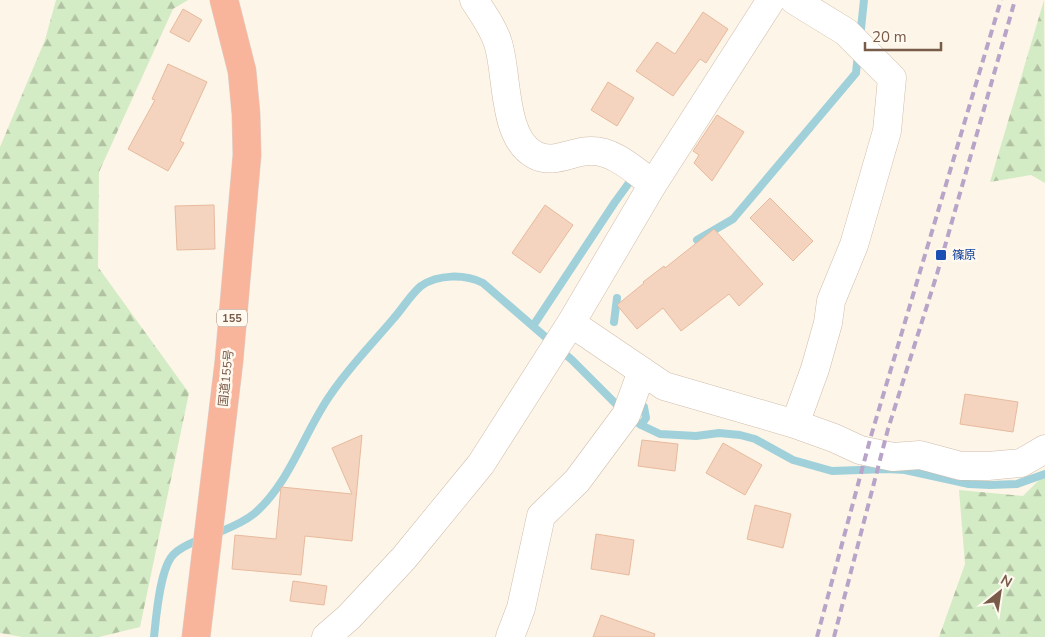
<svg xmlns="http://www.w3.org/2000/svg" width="1045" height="637" viewBox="0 0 1045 637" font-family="'Nunito Sans','Noto Sans JP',sans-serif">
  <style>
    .forest { fill: url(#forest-firs) }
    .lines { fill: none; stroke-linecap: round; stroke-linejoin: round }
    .stream { stroke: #a0d1da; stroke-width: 8 }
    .building { fill: #f4d4be; stroke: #e7ba9e }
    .minor-casing { stroke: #d0bdac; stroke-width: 29 }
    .highway-casing { stroke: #dcd4d0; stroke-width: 29 }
    .minor { stroke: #fff; stroke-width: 28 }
    .highway { stroke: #f9b59c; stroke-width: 28 }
    .rail { stroke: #b8a4c8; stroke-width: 4; stroke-dasharray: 8 5; stroke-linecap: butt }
    .transit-dot { fill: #1a4fb4; stroke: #fff9ef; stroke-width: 2 }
    .labels { text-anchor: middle; stroke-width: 5; stroke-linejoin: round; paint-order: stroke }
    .shield { fill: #fff9ef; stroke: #a18a7c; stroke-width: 1 }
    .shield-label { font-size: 11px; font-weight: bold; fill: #795b4a }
    .transit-label { font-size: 12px; fill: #164399; stroke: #fff9ef; text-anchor: start }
    .street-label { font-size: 12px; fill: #795b4a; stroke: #fff9ef }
  </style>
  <defs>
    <pattern id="forest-firs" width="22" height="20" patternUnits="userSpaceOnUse" patternTransform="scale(1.25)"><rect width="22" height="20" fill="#d4ecc5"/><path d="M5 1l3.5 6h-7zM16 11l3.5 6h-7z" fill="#b1c2a2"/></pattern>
  </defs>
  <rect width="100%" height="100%" fill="#fdf5e7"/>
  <path class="forest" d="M56,0H188L173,9L99,172L98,267L189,393L140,627L99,637H22L0,633V147L45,40Z
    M1044,0L1045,183L1031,175L990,182Z
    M1045,474V637H939L965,564L959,490L1023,496Z"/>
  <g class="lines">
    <path class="stream" d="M860,38L864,0
      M697,240L733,219L856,73L858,54
      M614,322L617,298
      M533,326L615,202L634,176
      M630,417L641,425L660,434L696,436L719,433L740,435L755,439L793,460L832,471L887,469L905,470L969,484L990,485L1017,484L1045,474
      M641,425L646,418L644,407
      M215,534C229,528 243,523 255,513C291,481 304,432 331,394C349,367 373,343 394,318C402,309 412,293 421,286C438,274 465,274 483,283L572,360L622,410
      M154,637C156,618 160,566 174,554C182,546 192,543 201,539"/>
  </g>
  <path class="building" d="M183,9L202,20L189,42L170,32Z
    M703,12L728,29L706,63L700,59L673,96L636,71L657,42L675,54Z
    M168,64L207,82L180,141L184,143L168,171L128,149L155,100L152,99Z
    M608,82L634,98L617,126L591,110Z
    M717,115L744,132L712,181L694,163L699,155L693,151Z
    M770,198L813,241L793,261L750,218Z
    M214,205L215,249L177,250L175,206Z
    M545,205L573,225L540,273L512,253Z
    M714,229L763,284L739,306L729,294L681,331L663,308L637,329L617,305L644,283L643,282L664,266L665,268Z
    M965,394L1018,402L1013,432L960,424Z
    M362,435L352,541L305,536L301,575L232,569L235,535L276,539L281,487L352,494L332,448Z
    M642,440L678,444L675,471L638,466Z
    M723,443L762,465L745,495L706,473Z
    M755,505L791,514L783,548L747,539Z
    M596,534L634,540L629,575L591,569Z
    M293,581L327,586L324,605L290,601Z
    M601,615L655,634L654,637H593Z"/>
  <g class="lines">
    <g class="minor-casing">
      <path id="minor" d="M474,0C483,14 493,27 498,43C508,74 502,138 535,155C553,165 572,151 590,151C614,150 635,171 653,184
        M794,0L846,32L892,78L887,131L854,245L831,301L828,323L815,369L795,424
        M571,323L664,386L795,424L834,438L860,450L893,457L920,455L961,466H988L1021,463L1045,449
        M326,637L349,617L404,558L481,464L571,323L653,184L771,0
        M510,637L521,608L541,516L577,481L626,415L642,371"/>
    </g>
    <g class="highway-casing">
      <path id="highway" d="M196,637L229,361L247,155L246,114L242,71L224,0"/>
    </g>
    <use href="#minor" class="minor"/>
    <use href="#highway" class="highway"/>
    <path class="rail" d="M817,637L871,436L1001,0
      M834,637L888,429L937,274L1015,0"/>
  </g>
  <rect class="transit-dot" x="935" y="249" width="12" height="12" rx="2.5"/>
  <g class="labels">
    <rect class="shield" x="217" y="309.5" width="30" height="17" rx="4"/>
    <g class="shield-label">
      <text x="232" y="322">155</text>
    </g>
    <g class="transit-label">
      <text x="952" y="259">篠原</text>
    </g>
    <g class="street-label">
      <text transform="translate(226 378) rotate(-84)" y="4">国道155号</text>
    </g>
  </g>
  <g transform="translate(1000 592) rotate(30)" stroke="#fff9ef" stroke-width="4" paint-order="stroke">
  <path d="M0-4L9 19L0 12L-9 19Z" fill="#795b4a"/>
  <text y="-8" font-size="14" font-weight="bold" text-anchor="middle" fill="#795b4a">N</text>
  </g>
  <path d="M865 42v8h76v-8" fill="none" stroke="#795b4a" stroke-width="2.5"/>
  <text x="872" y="42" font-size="15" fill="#795b4a" stroke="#fff9ef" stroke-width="4" paint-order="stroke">20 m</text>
</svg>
